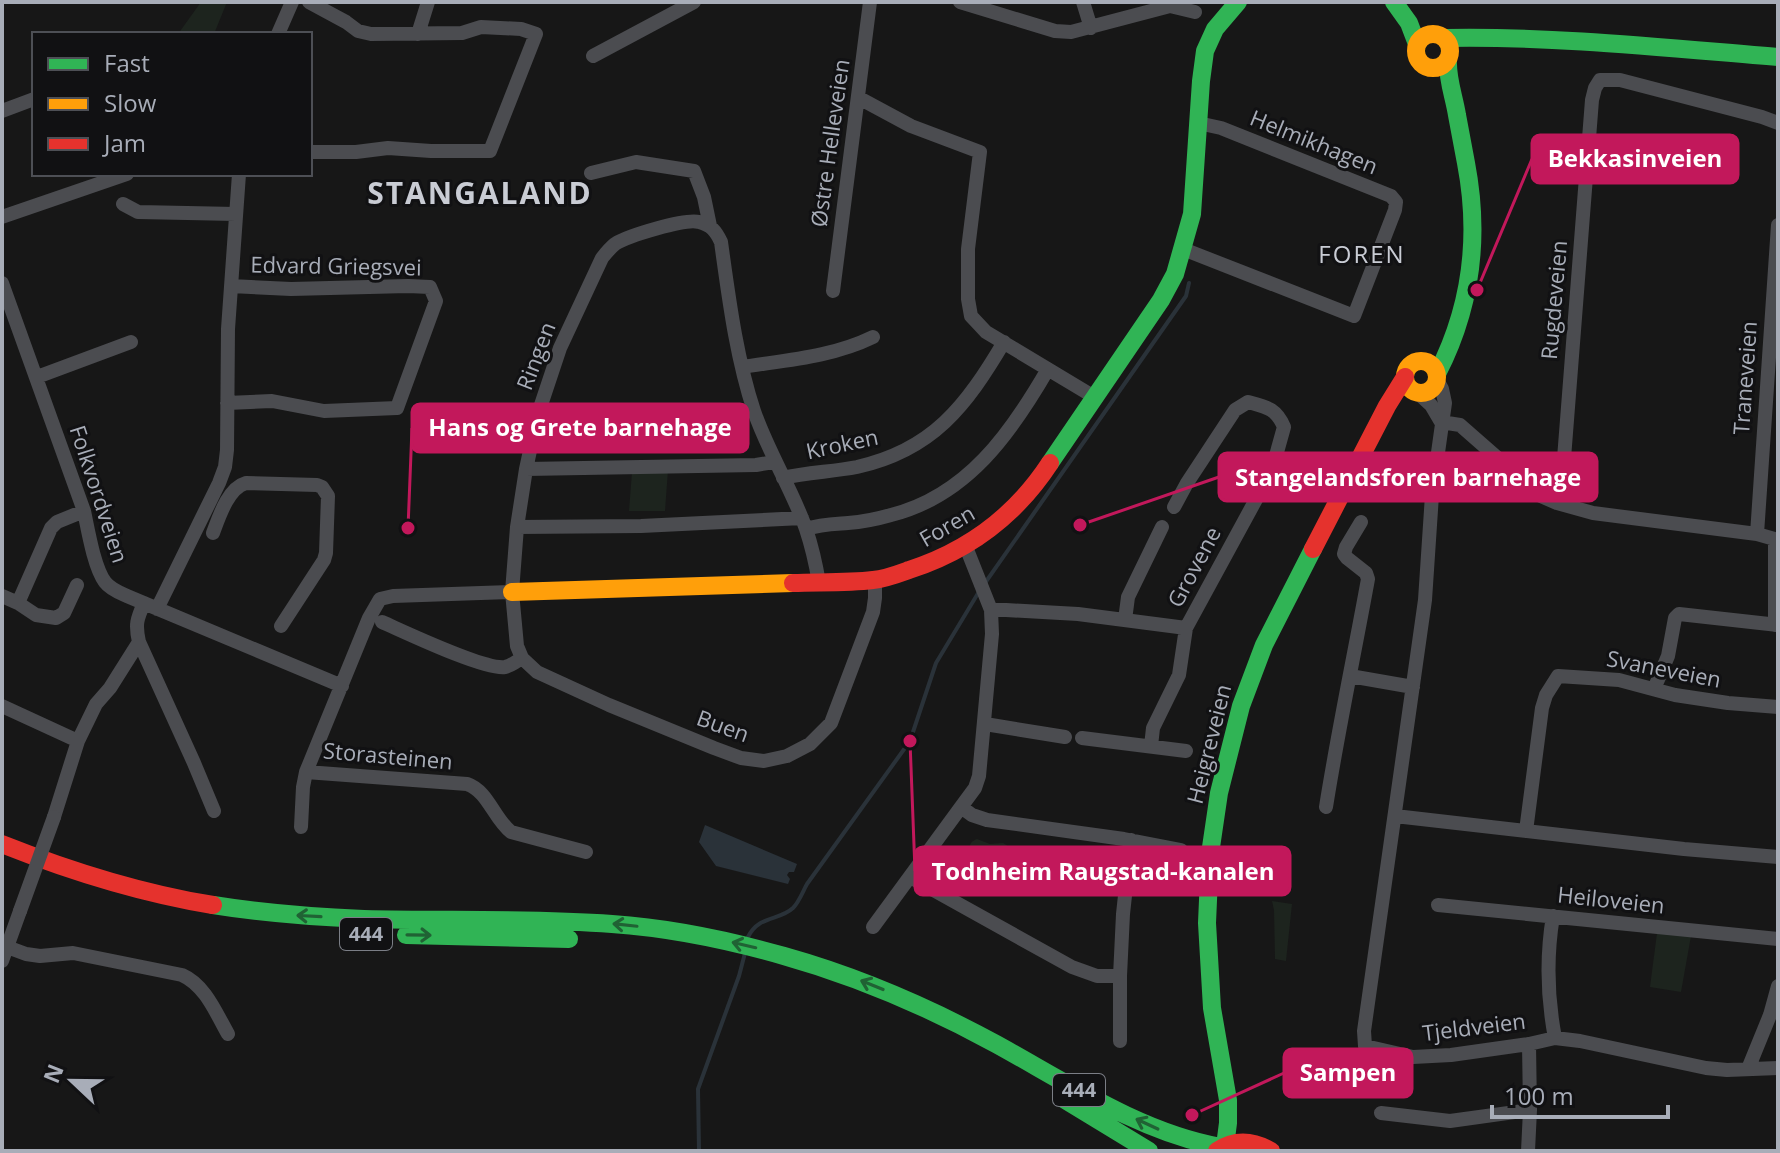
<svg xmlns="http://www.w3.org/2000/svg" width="1780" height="1153" viewBox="0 0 1780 1153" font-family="'Open Sans',sans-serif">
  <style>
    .green { fill: #1d241e }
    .water { fill: #2a3239 }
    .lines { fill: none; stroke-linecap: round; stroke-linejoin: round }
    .stream { stroke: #2a3239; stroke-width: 4 }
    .street { stroke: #4b4c50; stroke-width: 14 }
    .fast { stroke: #30b455; stroke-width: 18 }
    .slow { stroke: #ff9f0a; stroke-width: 18 }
    .jam { stroke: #e5322d; stroke-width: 18 }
    .street-bridge { stroke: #4b4c50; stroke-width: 14 }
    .oneway { stroke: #206234 }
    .labels { text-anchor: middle; stroke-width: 6; stroke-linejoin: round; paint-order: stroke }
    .shield { fill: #111113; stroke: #7b7e86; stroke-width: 2 }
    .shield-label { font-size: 20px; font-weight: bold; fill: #a8adb8 }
    .street-label { font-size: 22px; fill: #a8adb8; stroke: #111113 }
    .neighbourhood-label { font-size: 24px; letter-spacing: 2px; fill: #c9ccd4; stroke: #111113 }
    .district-label { font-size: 30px; font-weight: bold; letter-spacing: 2px; fill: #c9ccd4; stroke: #111113 }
    .leader { fill: none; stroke: #c2185b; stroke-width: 3 }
    .callout-dot { fill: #c2185b; stroke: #111113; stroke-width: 3 }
    .callout { fill: #c2185b; stroke: #c2185b; stroke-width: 3 }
    .callout-label { font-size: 24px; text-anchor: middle; font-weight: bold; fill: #fff }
  </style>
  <rect width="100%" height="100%" fill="#171717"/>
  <path class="green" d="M201,2H227L214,34H178Z
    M668,470L665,511H629L632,472Z
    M977,839L990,844L1003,843L1011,848L1007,868L1002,867L998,876L967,860C971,850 966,843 977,839Z
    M1272,901L1292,904L1286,961L1275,959L1274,910Z
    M1657,933L1691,936L1681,992L1650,987Z"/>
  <path class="water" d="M705,825L797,864L794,872H789L787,875L790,879L788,884L716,866L699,842Z"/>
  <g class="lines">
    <path class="stream" d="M985,583L1186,296L1189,283
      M748,937C759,915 779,921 793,908C799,902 803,891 807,884L910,741L936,663L980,590
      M699,1151L698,1089L739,976L745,953"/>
    <path class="street" d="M309,2L346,22L358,31L371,34L462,33L481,27L521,29L536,34L490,151H431L388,148L356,152H310
      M960,2L1055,31L1071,32L1170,6L1195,12
      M1083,2L1091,28
      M278,34L292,2
      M418,34L428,2
      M593,56L694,2
      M859,98L911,126L980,152L968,249V299L971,316L986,332L1096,398
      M2,111L34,99
      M591,173L636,162L694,171L704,197L710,226
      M123,204L138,212L236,214
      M2,217L127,174
      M1183,249L1354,316L1395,210L1396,202L1391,196L1221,128L1198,123
      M2,283L84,511C88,530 94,567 105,582C110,589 120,593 127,596L342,686
      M833,291L870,2
      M742,367C787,360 832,357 873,337
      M37,377L131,342
      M1437,380L1442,389L1445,403L1432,495L1425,600L1364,1031L1365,1046L1413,1057L1451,1055L1529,1044L1555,1038L1580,1041L1706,1068L1727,1070L1778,1068
      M1418,393L1431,405L1441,422
      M227,403L272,401L324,411L397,408L436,301L430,287L408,286L291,289L231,286
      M1441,422L1460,425L1541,496L1557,503L1593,513L1757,534L1778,540
      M526,469L756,465L774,462
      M783,478C807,472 832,472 857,467C933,450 966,406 1004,342
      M1557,503L1562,484L1592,100L1595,88L1600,80H1620L1762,117L1778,123
      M517,527L641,526L802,518
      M806,529C820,524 833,524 848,523C862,522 877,519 891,515C967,496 1011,433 1048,369
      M213,533C219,517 228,488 246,483L317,485L322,487L328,496L326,553L324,560L281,626
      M1757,534L1778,225
      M1775,540V625
      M819,583C816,565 812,547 806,529C792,489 768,452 754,411C736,356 729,299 721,242C716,231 711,225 699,222C686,218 627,236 615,244C610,248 606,253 602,258L560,348L538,414L526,469L517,527L512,592L517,646L522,658L537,672L609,705L714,748L741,758L764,761L787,756L810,744L831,723L873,612L875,598V580
      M77,585L64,613L56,618L36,615L18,603L51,528L57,522L84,511
      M2,596L18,603
      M144,603C137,619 135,624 139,642L194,763L214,811
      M157,609L219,483L225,467L227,450L228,329L239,174
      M991,610H1006L1078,614L1186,628
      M1125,620L1128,597L1162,527
      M382,622C405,632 484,670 505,667C511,666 517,661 522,658
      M1350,676L1413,687
      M1654,689L1668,656L1675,618L1679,614L1778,625
      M2,706L78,741
      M985,724L1065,737
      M1082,738L1186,751
      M1151,746L1153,728L1179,675L1186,628L1272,470L1284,427C1276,408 1266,407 1248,402L1235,410L1187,483L1174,507
      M306,772L467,784C488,791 494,819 511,832L586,852
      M961,807L972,815L987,820L1124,839L1181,850
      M1326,807C1338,731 1354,656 1368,579L1366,573L1347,558L1344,554L1346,547L1361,522
      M1395,816L1684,849L1778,857
      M54,817L78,741L96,704L110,688L139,642
      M301,827L303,787L306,772L369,618L380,599L393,596L512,592
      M1526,831L1542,708L1546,695L1558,676L1619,680L1675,695L1728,703L1778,707
      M910,877L1072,967L1097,976H1120
      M1438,905L1778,939
      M1553,916C1546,958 1547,996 1555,1038
      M873,927L961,807L975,788L979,776L992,634L991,610L966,547
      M7,947L26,954L40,956L73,953L182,975C205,985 216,1013 228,1034
      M2,961L20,911
      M1120,1041V976L1123,914L1131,840
      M1748,1069L1770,1015L1778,986
      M1381,1113L1450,1121L1530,1110
      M1528,1151L1530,1110L1529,1044"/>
    <path class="fast" d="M1394,2L1409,23L1417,44
      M1445,38C1556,36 1667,48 1778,57
      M1437,374C1471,308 1480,236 1466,163C1463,147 1460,131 1457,115C1454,96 1447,79 1448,60
      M1050,463L1161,300L1175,274L1192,214L1201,81L1205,51L1215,29L1238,2
      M213,905C263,913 313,917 364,919C446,921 529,918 612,924C670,928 728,940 784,956C859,977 928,1007 996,1044C1067,1083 1141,1133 1221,1147
      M406,935L569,939
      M1062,1098L1149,1151
      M1225,1146L1228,1123V1100L1212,1008L1207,923L1210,854L1219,793L1241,706L1264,645L1313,549"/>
    <path class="slow" d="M1416 51a17 17 0 1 1 34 0a17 17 0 1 1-34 0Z
      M1405 377a16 16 0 1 1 32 0a16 16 0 1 1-32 0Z
      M512,592L793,583"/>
    <path class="jam" d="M1313,549L1387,406L1405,377
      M793,583C819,582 847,583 873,580C885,579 898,574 909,570C968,551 1016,515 1050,463
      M2,844C70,871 140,893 213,905
      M1217,1151C1235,1139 1252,1140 1271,1151"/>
    <path class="street-bridge" d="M20,911L54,817"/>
  </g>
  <defs><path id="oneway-shaft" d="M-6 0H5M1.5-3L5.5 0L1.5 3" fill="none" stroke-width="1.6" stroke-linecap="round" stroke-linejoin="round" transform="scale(2)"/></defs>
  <g class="oneway">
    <use href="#oneway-shaft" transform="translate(309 916) rotate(-177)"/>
    <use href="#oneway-shaft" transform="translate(625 925) rotate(-174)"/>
    <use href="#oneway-shaft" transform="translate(419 935) rotate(1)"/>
    <use href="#oneway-shaft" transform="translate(744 945) rotate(-167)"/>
    <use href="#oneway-shaft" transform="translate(872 985) rotate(-158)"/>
    <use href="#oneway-shaft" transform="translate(1147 1124) rotate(-155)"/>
  </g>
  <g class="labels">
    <g class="shield">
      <rect x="340" y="918" width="52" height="32" rx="6"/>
      <rect x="1053" y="1074" width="52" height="32" rx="6"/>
    </g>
    <g class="shield-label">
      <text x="366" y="941">444</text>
      <text x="1079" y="1097">444</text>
    </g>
    <g class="street-label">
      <text transform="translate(1314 142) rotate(22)" y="8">Helmikhagen</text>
      <text transform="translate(830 143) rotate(-82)" y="8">Østre Helleveien</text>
      <text transform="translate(336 266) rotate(1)" y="8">Edvard Griegsvei</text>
      <text transform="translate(1554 300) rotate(-85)" y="8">Rugdeveien</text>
      <text transform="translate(536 356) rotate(-69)" y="8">Ringen</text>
      <text transform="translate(1745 378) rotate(-86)" y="8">Traneveien</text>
      <text transform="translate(842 444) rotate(-12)" y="8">Kroken</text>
      <text transform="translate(99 494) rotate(72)" y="8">Folkvordveien</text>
      <text transform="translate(947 526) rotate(-30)" y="8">Foren</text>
      <text transform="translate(1194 567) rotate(-62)" y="8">Grovene</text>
      <text transform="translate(1664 669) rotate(11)" y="8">Svaneveien</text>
      <text transform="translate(723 726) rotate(20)" y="8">Buen</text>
      <text transform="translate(1209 744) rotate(-76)" y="8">Heigreveien</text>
      <text transform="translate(388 756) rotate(5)" y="8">Storasteinen</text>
      <text transform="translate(1611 900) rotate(6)" y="8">Heiloveien</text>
      <text transform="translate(1474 1027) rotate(-7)" y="8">Tjeldveien</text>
    </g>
    <g class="neighbourhood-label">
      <text x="1362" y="263">FOREN</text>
    </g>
    <g class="district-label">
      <text x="480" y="204">STANGALAND</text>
    </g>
  </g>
  <path class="leader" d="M1477 290L1532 159M408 528L412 428M1080 525L1219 477M910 741L915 871M1192 1115L1284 1073"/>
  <g class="callout-dot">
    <circle cx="1477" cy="290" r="8"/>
    <circle cx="408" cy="528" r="8"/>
    <circle cx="1080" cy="525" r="8"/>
    <circle cx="910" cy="741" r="8"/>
    <circle cx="1192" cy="1115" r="8"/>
  </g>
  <g class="callout">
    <rect x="1532" y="135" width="206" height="48" rx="8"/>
    <rect x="412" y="404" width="336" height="48" rx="8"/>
    <rect x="1219" y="453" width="378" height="48" rx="8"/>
    <rect x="915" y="847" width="375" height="48" rx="8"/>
    <rect x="1284" y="1049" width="128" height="48" rx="8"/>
  </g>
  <g class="callout-label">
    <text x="1635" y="167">Bekkasinveien</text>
    <text x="580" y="436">Hans og Grete barnehage</text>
    <text x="1408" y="486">Stangelandsforen barnehage</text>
    <text x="1103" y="880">Todnheim Raugstad-kanalen</text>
    <text x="1348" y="1081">Sampen</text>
  </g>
  <rect width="1780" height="1153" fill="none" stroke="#a8adb8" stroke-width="8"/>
  <rect x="32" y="32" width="280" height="144" fill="#111113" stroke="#4d4f55" stroke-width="2"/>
  <rect x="48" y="58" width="40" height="12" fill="#30b455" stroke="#4d4f55" stroke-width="2"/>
  <text x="104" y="72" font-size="24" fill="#a8adb8">Fast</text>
  <rect x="48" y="98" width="40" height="12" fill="#ff9f0a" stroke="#4d4f55" stroke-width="2"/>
  <text x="104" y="112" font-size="24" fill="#a8adb8">Slow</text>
  <rect x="48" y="138" width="40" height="12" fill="#e5322d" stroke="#4d4f55" stroke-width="2"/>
  <text x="104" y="152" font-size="24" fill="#a8adb8">Jam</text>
  <g transform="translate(72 1081) rotate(292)" stroke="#111113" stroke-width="6" paint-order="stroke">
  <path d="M0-6L14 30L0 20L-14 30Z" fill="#a8adb8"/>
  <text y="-12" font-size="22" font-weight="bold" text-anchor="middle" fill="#a8adb8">N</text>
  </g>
  <path d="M1492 1105v12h176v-12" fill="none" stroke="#a8adb8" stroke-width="4"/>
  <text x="1504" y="1105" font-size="24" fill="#a8adb8" stroke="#111113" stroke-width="6" paint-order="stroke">100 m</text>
</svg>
